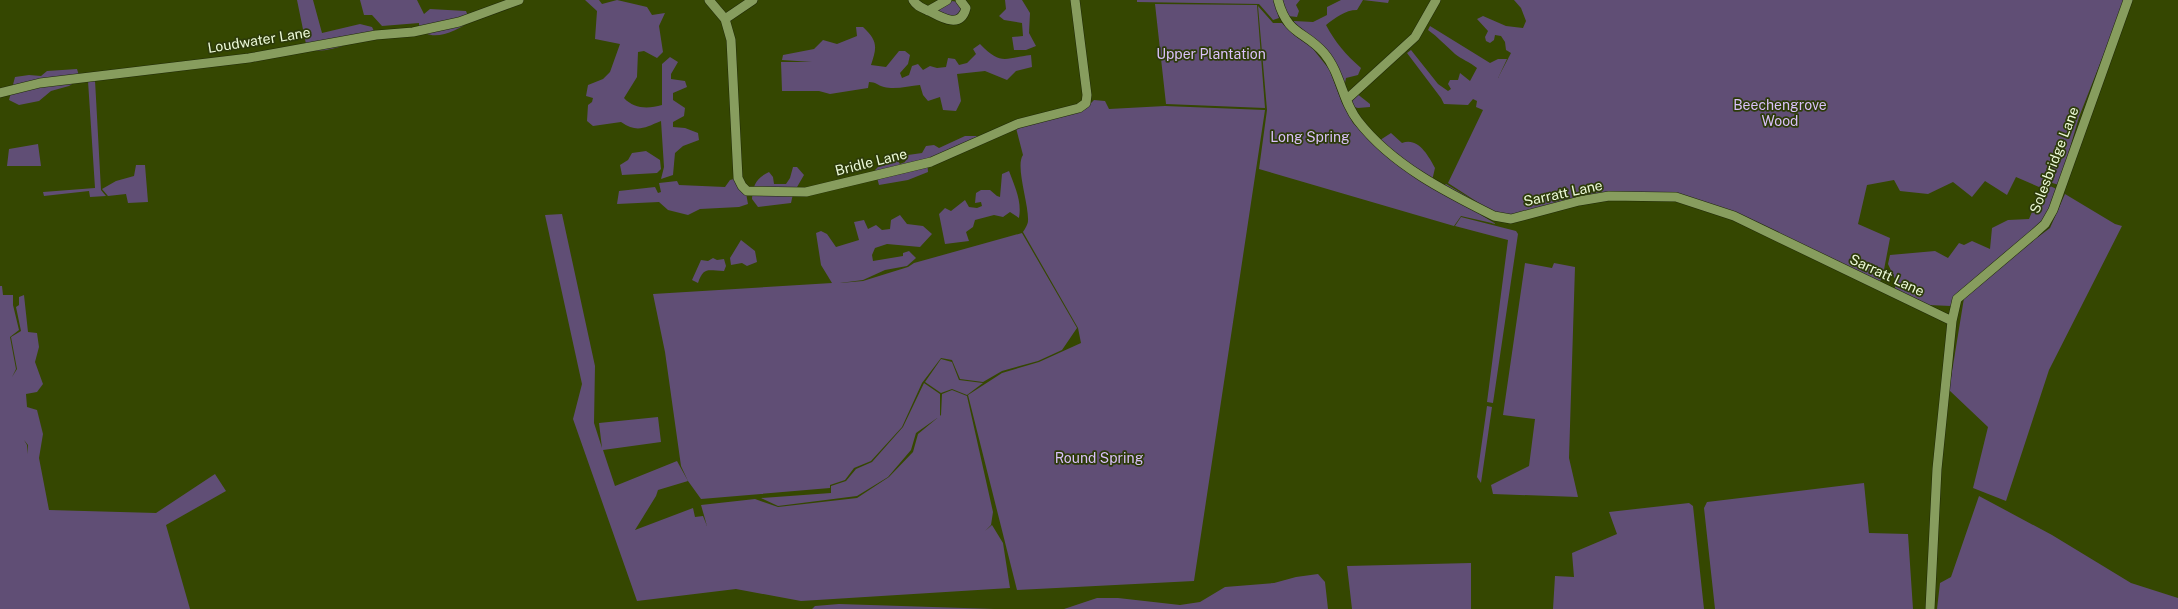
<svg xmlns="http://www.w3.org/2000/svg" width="2178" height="609" viewBox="0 0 2178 609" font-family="'Public Sans',sans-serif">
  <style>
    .green { fill: #604e75 }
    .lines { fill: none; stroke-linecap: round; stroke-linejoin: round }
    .minor-casing { stroke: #202a09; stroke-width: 10 }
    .minor { stroke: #879d5e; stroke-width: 9 }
    .labels { text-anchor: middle; stroke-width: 3.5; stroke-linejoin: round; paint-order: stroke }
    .street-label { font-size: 14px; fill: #edfad9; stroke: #2d3b0a }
    .park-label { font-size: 14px; fill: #dac1fa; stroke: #2d3b0a }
  </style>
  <rect width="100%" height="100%" fill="#354701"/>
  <path class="green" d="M297,0H313L322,33L360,24L372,27L375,33C358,40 325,56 307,49Z
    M360,0H417L424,14L430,9L466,11L470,21C458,31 429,44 419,27V23L382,26L372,15H364Z
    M585,0H599L602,4L617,0L647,7L652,15L665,13L659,26L663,52L657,58L644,51L638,52L637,77L624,98C634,109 648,109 662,105V64L670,57L678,62L671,74V79L685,81L687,87L673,93V100L685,108L684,116L673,122V127L685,128L698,133L699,140L683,146L675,153L673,175L661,179L664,167L661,121C644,128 637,133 621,122L593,126L587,121L588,105L592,102L593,98L586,96L588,85L603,79L610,72L620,44L595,39L597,11Z
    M1005,0H1022L1030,13L1029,33L1036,46L1026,50H1014L1012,37L1023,36L1022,23L1004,20L999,16L1006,9Z
    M1137,0H1274L1279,18L1273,20L1259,4L1137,2Z
    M1276,0H1300L1296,5L1299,11L1297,17L1288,16Z
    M1341,0H1389L1388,3L1363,0L1357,10C1345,10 1335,18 1326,25C1335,42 1346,55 1361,68L1358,75L1346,78L1344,88L1347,95L1356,93L1370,104V107L1358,108L1346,105C1337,85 1331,63 1313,49L1329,69L1342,103L1353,123L1374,144L1391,133L1402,143C1418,137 1428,155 1435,168L1431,185L1439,190L1446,184L1485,207L1448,183L1483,110L1476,107L1477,101L1473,99L1468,105L1444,104L1441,98L1407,53L1411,50L1438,84L1448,91L1451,89L1448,84L1450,80H1458L1460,73L1470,81L1477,68C1470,62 1461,59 1455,54C1446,46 1438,37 1428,30L1430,26L1490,63L1498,59H1507L1498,78L1511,53L1506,50L1505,42L1501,36L1495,35L1494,40L1490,43L1486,41L1485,37L1488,31L1477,19L1483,16L1506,26L1523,28L1526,21L1521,8L1514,0H2125L2079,117L2059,185L2049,182V185L2039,187L2016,177L2007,195L1985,181L1972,197L1953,182L1928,194L1900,191L1894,180L1867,185L1858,224L1890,238L1883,275L1879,283L1744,223L1674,195L1574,204L1511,216L1481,215L1496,224L1461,216L1454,226L1259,169L1267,110L1258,6L1273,23H1282L1294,35L1308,45L1294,34V21L1313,22L1327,15V7Z
    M952,1L958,2L962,11L954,17L939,12L940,7Z
    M1155,4L1257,5L1265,108L1166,104Z
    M856,27H863C878,41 877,47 871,65L886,67L899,51H905L910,55L908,64L900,73L902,78L909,75L912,66L918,64L923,70L930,66L937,68L946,67L948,58L955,59L959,65L967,63L976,54L973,49L980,44C1001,66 1005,58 1031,55L1032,67L1016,71L1007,80L985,71L957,74L961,101L956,111L943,110L940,97L928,101L923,95L920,85C909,86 895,90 884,87C877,85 876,82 869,82L868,88L830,94L819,91H782L781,62H812L782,60L783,55L814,49L823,40L837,44L857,36Z
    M77,69L80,79L69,86L51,91L39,101L19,105L9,100L15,77L29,75L41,76L47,71Z
    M95,80L101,190L106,196L90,197L89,191L44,196L43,192L95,188L88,81Z
    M1094,100L1105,101L1109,109L1165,106L1265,110L1194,581L1017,590L968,395L1002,373L1039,362L1081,343L1078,328L1023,232C1025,229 1028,224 1028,221C1029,204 1015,166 1023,155L1016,128L1089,105Z
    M965,136H977L972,146L927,160L928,172L908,180L879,185L875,170L883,162L897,160L900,164L905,162L908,155L922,153L926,146L934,145L939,148Z
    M38,144L41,166H7L9,149Z
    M646,151L660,160L661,169L657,173L622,175L620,165L628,160L632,153Z
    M136,165H145L148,202L128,203L126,194L108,196L102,189L116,181L134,176Z
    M793,167H797L804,175L793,194L791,203L758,207L752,199C753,185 756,178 769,172L773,177L774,184H786L790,178Z
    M1009,171C1015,187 1022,201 1019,218L1010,212L1003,217L994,215L975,220L973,227L966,232L969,241L945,244L939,214L945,208L951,211L965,200L969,207L977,208L982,206L981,202L975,203L976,193L981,190H990L997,196L1000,197L1002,174Z
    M734,179L746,193L748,204L739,207L700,209L688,215L668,210L659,202L617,204L619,191L655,187L658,193L661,192L659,183L677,181L679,185L725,187L730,180Z
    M2050,186L2061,191L2045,226L1951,306L1928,305L1895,296V279L1888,264L1890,255L1935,251L1948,258L1959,243L1964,245L1972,241L1990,249L1992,228L2008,220L2029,219L2038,198Z
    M2065,194L2115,224L2122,226L2049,370L2006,501L1973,488L1988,427L1949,390L1964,298L2010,258L2050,228Z
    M562,214L595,366L594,423L602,448L599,423L658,417L661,442L603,450L615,486L677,461L688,481L658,490L656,496L635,530L693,508L695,517L703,516L707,526L701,505L755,499L778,507L857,498L889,477L913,452L918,434L941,415L942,394L952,390L967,396L993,512L991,525L985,531L992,525L1003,543L1010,588L801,601L736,589L637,601L573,419L582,384L545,215Z
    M900,215L907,224L923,226L932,234L920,247L887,244L875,248L872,255L873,261L903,256V253L909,251L916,258L907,266L885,270L863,280L840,283L863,281L908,267L914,263L1022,233L1077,328L1062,350L1038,361L1002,371L983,382L960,379L952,360L941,358L922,383L902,427L871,461L854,468L845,480L830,485V488L701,499L688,481L681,466L665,352L653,294L832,283L821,265L816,233L821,231L827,234L836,247L859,240L854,222L864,220L868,229L876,225L882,230L890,229L891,220Z
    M1461,217L1516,231L1518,234L1493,403L1487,402L1508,240L1455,226Z
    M741,240L755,251L757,262L747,266L742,263L731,265L730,258Z
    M713,258L717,260L724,259L726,266L724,271C708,271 704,266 698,283L692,280L701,260L708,261Z
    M1525,263L1552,268L1554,263L1575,267L1569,458L1578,497L1493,494L1491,485L1529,466L1535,419L1503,415Z
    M0,286H2L3,295H13V305L19,330L10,337L16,369L12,377L17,369L11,337L21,331L16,307L19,305V297L24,295L28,332L37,333L39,347L35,362L43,384L37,392L26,394L27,407L37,410L43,434L39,458L49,510L156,513L215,474L226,491L166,525L190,609H0V446L28,454V445L24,440L27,445L28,454L0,446Z
    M941,359L952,362L959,380L983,383L967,395L952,389L941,393L925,382Z
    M924,383L940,394V416L916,433L911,450L888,477L857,496L778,506L761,498L831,493V486L846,481L856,469L872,462L903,427Z
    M1487,406L1492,407L1481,483L1477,477Z
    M1864,483L1869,533L1908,534L1913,609H1715L1704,508L1707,502Z
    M1979,496L2052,535L2131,583L2178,598V609H1937L1940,583L1951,577Z
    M1689,503L1693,506L1704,609H1553L1555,576L1574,577L1572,553L1617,534L1609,512Z
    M1471,563V609H1352L1347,566Z
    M1318,574L1325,582L1328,609H1064L1097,598H1118L1180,605L1200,602L1225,587L1274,583L1296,577Z
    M839,604L995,609H812L815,606Z"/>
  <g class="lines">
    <g class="minor-casing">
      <path id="minor" d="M709,0L725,19L731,40L738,178L742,186L747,191L806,192L931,162L1017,124L1079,108L1086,103L1087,95L1075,0
        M913,0C917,7 923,8 931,12C944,19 961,28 966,8L960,0
        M1278,0C1287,35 1305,31 1324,53C1341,73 1342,101 1358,121C1392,165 1446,192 1494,216L1511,219L1579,201L1609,196L1676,197L1734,216L1952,321
        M928,11L947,0
        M725,19L753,0
        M0,93L40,83L249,58L376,35L413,32L459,22L519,0
        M1347,99L1415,37L1436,0
        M1930,609L1937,469L1952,321L1957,299L2035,233L2045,224L2053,210L2128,0"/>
    </g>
    <use href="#minor" class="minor"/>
  </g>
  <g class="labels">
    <g class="street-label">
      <text transform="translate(259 40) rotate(-9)" y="5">Loudwater Lane</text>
      <text transform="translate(2054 160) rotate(-69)" y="5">Solesbridge Lane</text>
      <text transform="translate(871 162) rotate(-14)" y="5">Bridle Lane</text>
      <text transform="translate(1563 193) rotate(-12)" y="5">Sarratt Lane</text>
      <text transform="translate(1887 275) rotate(25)" y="5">Sarratt Lane</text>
    </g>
    <g class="park-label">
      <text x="1211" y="59">Upper Plantation</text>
      <text x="1780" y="110">Beechengrove<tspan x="1780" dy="16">Wood</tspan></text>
      <text x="1310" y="142">Long Spring</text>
      <text x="1099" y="463">Round Spring</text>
    </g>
  </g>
</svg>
